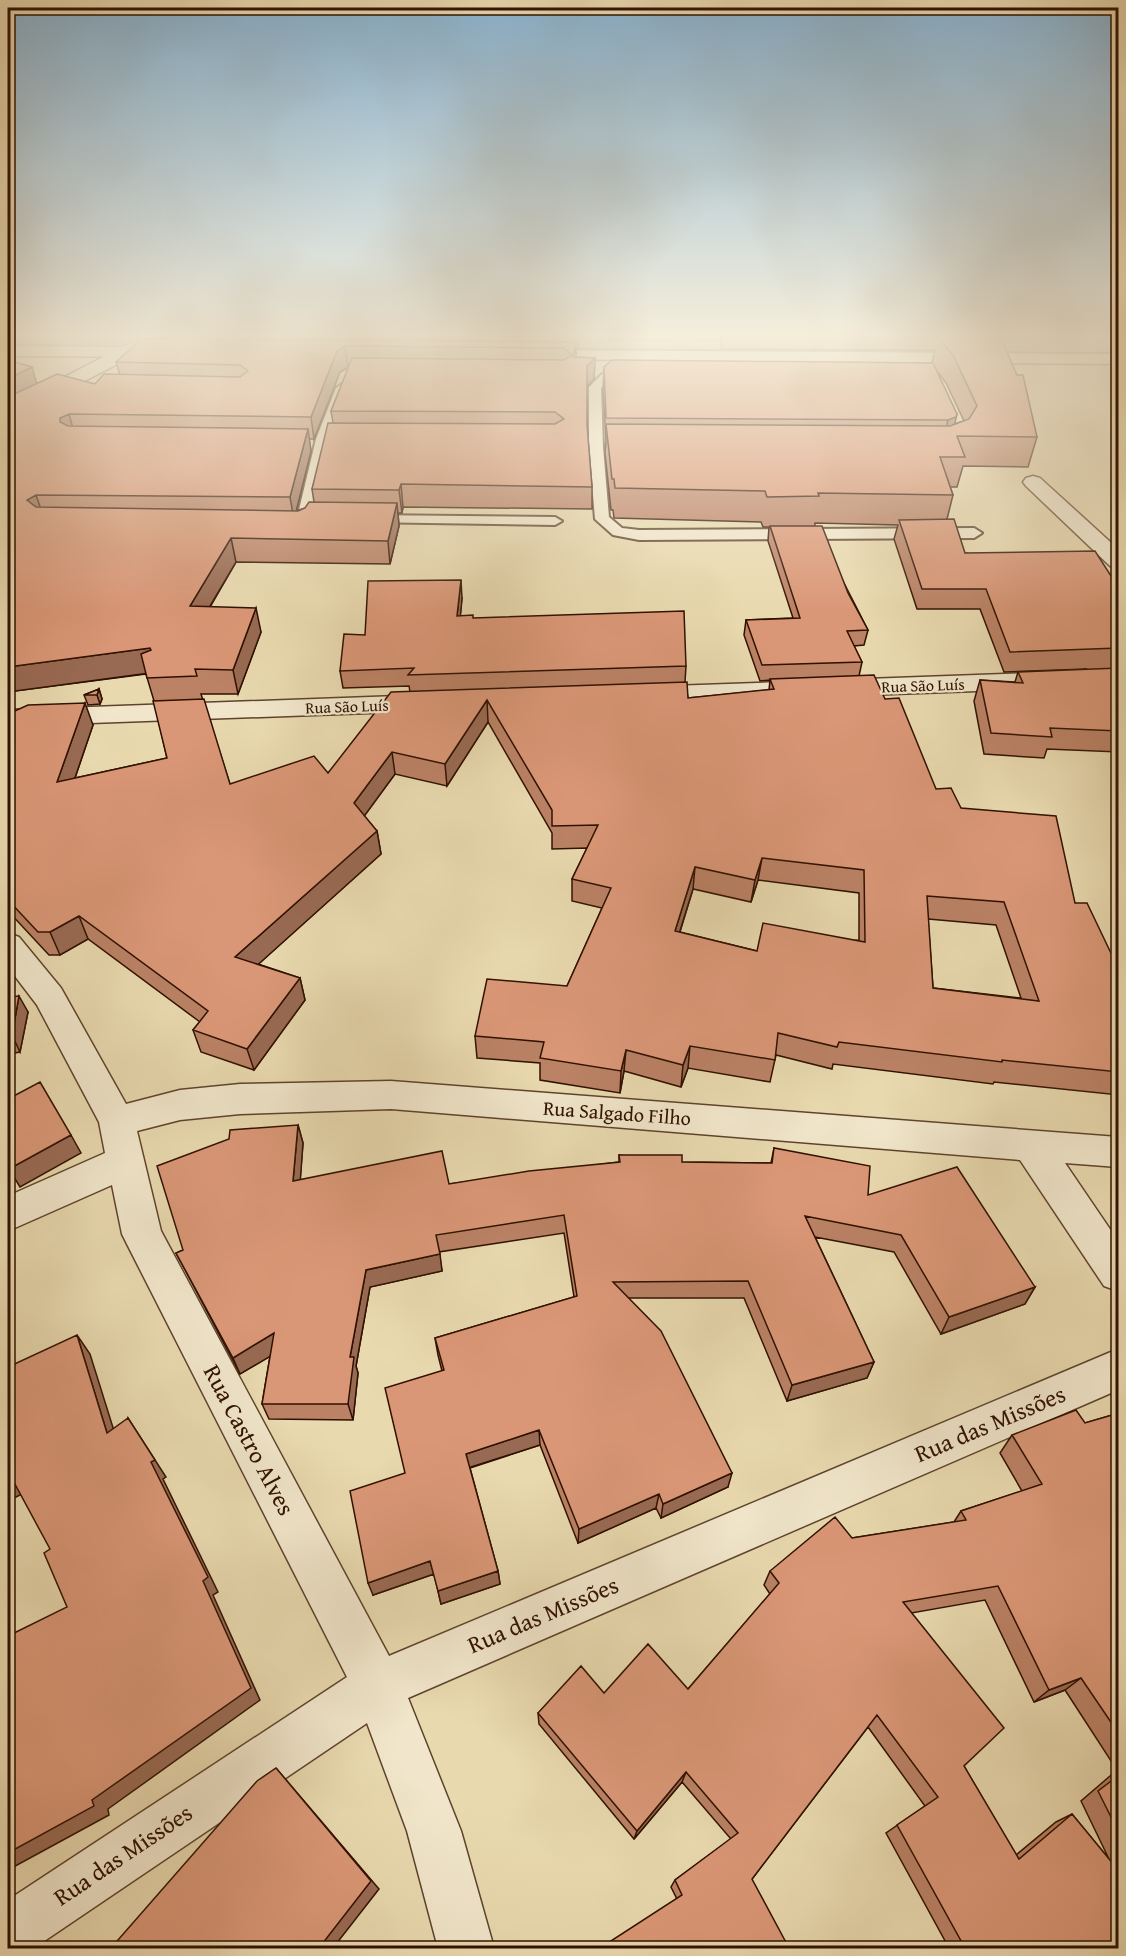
<svg xmlns="http://www.w3.org/2000/svg" width="1126" height="1956" viewBox="0 0 1126 1956" font-family="'Gentium Book Plus',serif">
  <style>
    .green { fill: #b3c08d; stroke: #726847; stroke-width: 1.5 }
    .lines { fill: none; stroke-linecap: round; stroke-linejoin: round }
    .canal { fill: #9cb7b6; fill-rule: evenodd }
    .service-casing { stroke: #5e432c; stroke-width: 4 }
    .minor-casing { stroke: #5e432c; stroke-width: 3 }
    .tertiary-casing { stroke: #5e432c; stroke-width: 3 }
    .service { fill: #f1e6cb; fill-rule: evenodd }
    .minor { fill: #f1e6cb; fill-rule: evenodd }
    .tertiary { fill: #f1e6cb; fill-rule: evenodd }
    .wall { fill: #bb8266; stroke: #301101; stroke-width: 1.5; fill-rule: evenodd }
    .shaded-wall { fill: #996a53; stroke: #301101; stroke-width: 1.5 }
    .building { fill: #da9777; stroke: #301101; stroke-width: 1.5; fill-rule: evenodd }
    .labels { text-anchor: middle; stroke-width: 4.5; stroke-linejoin: round; paint-order: stroke }
    .far-street-label { font-size: 16px; fill: #301101; stroke: #f1e6cb }
    .street-label { font-size: 20px; fill: #301101; stroke: #f1e6cb }
    .near-street-label { font-size: 24px; fill: #301101; stroke: #f1e6cb }
  </style>
  <rect width="100%" height="100%" fill="#e9d9af"/>
  <filter id="stains"><feTurbulence type="fractalNoise" baseFrequency=".00333" numOctaves="4"/><feColorMatrix values="0 0 0 0 .2 0 0 0 0 .09 0 0 0 0 .02 0 0 0 .5 -.17"/></filter>
  <radialGradient id="worn" r=".72"><stop offset=".6" stop-color="#630" stop-opacity="0"/><stop offset="1" stop-color="#630" stop-opacity=".3"/></radialGradient>
  <path class="green" d="M181,336L982,343L1118,342V353L176,345Z"/>
  <g class="lines">
    <path class="canal" d="M8,336H124L127,341L123,346L115,348L8,347Z
      M986,337L1118,338V352L986,351L978,349L974,344L978,339Z"/>
    <g class="service-casing">
      <path id="service" d="M632,371L636,372L638,375L636,378L610,380L601,388L603,447L609,517L622,528L639,530L974,528L982,533L974,538L639,540L613,535L595,519L589,447V387L602,374Z
        M342,384L348,388L330,439L310,527L302,532L289,530L286,527L289,524L296,522L316,439L336,388Z
        M368,515L555,517L562,521L555,525L363,522L361,519L363,516Z"/>
    </g>
    <g class="minor-casing">
      <path id="minor" d="M144,336H166L164,340L15,417L8,419V406Z
        M1033,476L1040,478L1118,549V568L1110,566L1026,486L1023,482L1026,478Z
        M1118,670V686L642,703L633,701L629,695L633,689L642,687Z
        M425,695L434,697L438,703L434,709L425,711L8,726V710Z
        M8,933L19,937L61,988L126,1104L180,1090L240,1084L391,1081L1118,1137V1167L1065,1163L1118,1241V1291L1104,1286L1020,1160L391,1109L240,1114L180,1120L137,1131L161,1231L389,1656L1118,1349V1390L408,1698L461,1831L494,1948H438L407,1831L367,1723L34,1948H8V1900L347,1677L128,1246L122,1234L112,1185L8,1231V1196L105,1153L99,1122L37,1005L8,967Z"/>
    </g>
    <g class="tertiary-casing">
      <path id="tertiary" d="M8,346L171,347L177,348L180,352L177,356L171,357L8,356Z
        M531,350L1118,354V364L525,359L522,355L525,351Z"/>
    </g>
    <use href="#service" class="service"/>
    <use href="#minor" class="minor"/>
    <use href="#tertiary" class="tertiary"/>
  </g>
  <path class="wall" d="M158,336H580L578,348H576V357L595,358L594,379L587,387V425L592,487V509L403,507L402,513H398L399,526L390,564L236,562L210,607L261,632L238,694H201L230,784L328,773L410,692L409,686L343,688L340,671L365,635L462,598L460,616L686,666L685,682L688,698L769,690L770,680L760,681L744,635L746,620L793,618L768,541L769,527H763L761,522L614,518L613,510H611L605,453L606,441L603,389L604,367L932,363L935,350L722,349L720,336H992V338L1037,437L1028,467L963,466L957,487H950L953,495L947,519L965,553L1111,576H1119V752L1047,749L1044,758L984,754L974,701L980,680L1015,682L1018,672L1087,669L1004,672L980,609H917L894,539L898,525L815,523V526L868,630L864,645L854,646L862,662L859,676L885,699L936,789L961,808L1075,903L1119,970V1095L994,1082L993,1084L833,1064L832,1069L776,1055L770,1082L688,1068L681,1087L624,1071L620,1093L540,1080V1063L477,1058L475,1036L567,986L602,908L572,901V879L587,848L552,849V833L488,722L447,786L395,774L364,816L377,831L381,854L258,964L300,978L305,1000L254,1070L201,1052L193,1030L200,1022L88,939L60,955H49L8,911V714L93,725L75,778L167,758L154,701L146,674L8,692V360L37,383L95,384L120,375L116,362L159,339ZM349,367L331,411L333,423L312,489L314,502L305,508L296,511L311,451L309,439H314L340,372ZM938,372L946,383L964,421L954,424ZM758,880L859,893V940L757,951L680,932L693,889L751,902ZM928,919L996,925L1021,998L933,988Z
    M99,689L102,699L100,704L88,705L84,695Z
    M8,997L28,1012L20,1052L8,1054Z
    M298,1125L303,1143L300,1180L449,1184L619,1162V1155L682,1162L771,1163L774,1148L868,1195L1035,1287L1025,1304L941,1334L894,1252L815,1237L874,1362L867,1378L787,1401L744,1298H629L728,1487L661,1518L656,1508L578,1543L540,1445L470,1468L498,1571L500,1584L441,1604L434,1574L373,1595L405,1473L442,1371L438,1355L435,1338L574,1297L564,1233L439,1252L442,1271L370,1287L356,1366L358,1373L353,1420L269,1419L262,1404L270,1356L240,1374L185,1270L176,1253L183,1250Z
    M1119,1413V1948H949L886,1833L925,1806L868,1727L752,1879L677,1899L671,1887L675,1880L731,1839L682,1782L634,1839L539,1724L538,1713L604,1693L688,1689L770,1594L764,1585L770,1571L852,1538L954,1522L961,1511L1022,1491L1000,1453L1012,1435L1085,1423ZM985,1600L1034,1702L1065,1690L1117,1770L1081,1801L1109,1859L1072,1814L1056,1822L1016,1855L964,1766L911,1613Z"/>
  <path class="shaded-wall" d="M576,342V362L573,357Z
    M345,346L348,367L340,372L314,439L311,417L337,351Z
    M595,358L594,379L587,387V366Z
    M32,367L38,388L8,404V379Z
    M69,414L75,436L60,422V418Z
    M957,414L952,436L943,443L948,420Z
    M308,429L311,451L294,520L290,497Z
    M401,484L403,507L402,513L399,490Z
    M36,495L44,518L27,500Z
    M397,503L399,526L390,564L388,541Z
    M231,538L236,562L196,630L190,606Z
    M461,580L462,598L459,633L457,616Z
    M256,608L261,632L238,694L233,670Z
    M150,648L157,672L8,692V667Z
    M99,689L102,699L100,704L97,695Z
    M487,700L488,722L447,786L445,764Z
    M85,703L93,725L66,804L57,782Z
    M392,752L395,774L357,826L354,803Z
    M377,831L381,854L242,979L235,957Z
    M762,858L758,880L751,902L755,880Z
    M695,867L693,889L673,953L675,931Z
    M79,916L88,939L60,955L50,932Z
    M300,978L305,1000L254,1070L247,1049Z
    M19,996L28,1012L20,1052L12,1035Z
    M690,1046L688,1068L681,1087L683,1065Z
    M626,1050L624,1071L620,1093L621,1071Z
    M298,1125L303,1143L299,1199L293,1181Z
    M71,1135L81,1153L20,1187L9,1169Z
    M440,1254L442,1271L370,1287L356,1366L358,1373L353,1420L348,1404L350,1357L366,1270Z
    M1035,1287L1025,1304L941,1334L949,1317Z
    M274,1333L281,1350L240,1374L233,1358Z
    M77,1335L90,1354L120,1450L107,1433Z
    M874,1362L867,1378L787,1401L792,1385Z
    M128,1418L166,1477L163,1479L218,1592L213,1595L260,1700L108,1809L109,1815L8,1870V1853L92,1800Z
    M539,1430L540,1445L468,1468L466,1454Z
    M732,1473L728,1487L661,1518L663,1504Z
    M10,1475L26,1492L8,1501V1477Z
    M659,1494L656,1508L578,1543L579,1529Z
    M430,1561L434,1574L373,1595L368,1583Z
    M498,1571L500,1584L441,1604L438,1591Z
    M1081,1678L1065,1690L1034,1702L1049,1690Z
    M276,1768L379,1889L333,1948H319Z
    M686,1772L682,1782L634,1839L637,1831Z"/>
  <path class="building" d="M938,337L1001,338L1017,375H1023L1037,437L957,436L965,457H940L953,495L818,493L819,496L767,497L765,491L615,488L614,479H612L606,424L950,426L969,419L977,406L953,355Z
    M141,339L576,342L573,357L595,358L587,366V425L592,487L401,484L399,490L312,489L328,423L555,424L564,419L555,412L331,411L352,358L564,360L572,355L564,348L345,346L337,351L311,417L69,414L60,418V422L68,426L308,429L290,497L36,495L27,500L36,507L298,511L305,508L309,502L397,503L388,541L231,538L190,606L256,608L233,670L195,669L197,676L147,678L141,654L151,650L150,648L8,667V397L57,374L95,384L104,374L240,377L248,371L240,365L116,362Z
    M8,360L32,367L8,379Z
    M612,360H618L933,363L957,414L956,417L948,420L606,418L604,367Z
    M954,519L965,553L1095,551L1111,576H1119V648L1010,652L986,589H922L899,520Z
    M770,526H822L848,593L868,630L847,631L862,662L762,665L746,620L800,618Z
    M461,580L457,616L473,615V618L684,611L686,666L408,675L414,668L340,671L344,634L365,635L368,581Z
    M1119,668V731L1050,728L1052,737L991,733L980,680L1023,683L1018,672Z
    M874,675L885,699L899,698L936,789L951,788L961,808L1056,816L1075,903H1087L1119,970V1072L1002,1060V1062L839,1042L837,1047L778,1033L775,1060L690,1046L683,1065L626,1050L621,1071L540,1058L544,1042L475,1036L487,979L567,986L611,888L572,879L598,825L552,826V810L487,700L445,764L392,752L354,803L377,831L235,957L300,978L247,1049L193,1030L208,1011L79,916L50,932H38L8,900V714L28,705L85,703L57,782L167,758L153,701L204,699L230,784L314,756L328,773L391,692L687,682L688,698L774,689L770,679ZM762,858L864,870L865,942L763,923L757,951L675,931L695,867L755,880ZM927,896L1004,902L1039,1001L933,988Z
    M99,689L97,695H84Z
    M19,996L12,1035L8,1036V997Z
    M40,1082L71,1135L9,1169L8,1167V1099Z
    M298,1125L293,1181L442,1151L449,1184L529,1171L620,1162L619,1155H682V1162L772,1163L774,1148L870,1166L868,1195L957,1167L1035,1287L949,1317L901,1235L805,1216L874,1362L792,1385L748,1281L613,1282L661,1331L732,1473L663,1504L659,1494L579,1529L539,1430L466,1454L498,1571L438,1591L430,1561L368,1583L350,1491L405,1473L385,1388L444,1370L435,1338L577,1296L564,1215L436,1235L440,1254L366,1270L350,1357H354L348,1404H262L274,1333L233,1358L176,1253L183,1250L157,1166L229,1139L230,1130Z
    M77,1335L107,1433L128,1418L155,1460L151,1462L208,1577L203,1581L251,1688L92,1800L94,1806L8,1853V1636L67,1607L44,1553L50,1549L10,1475L8,1477V1367Z
    M1076,1410L1085,1423L1119,1413V1734L1081,1678L1049,1690L998,1586L903,1602L1004,1728L964,1766L1019,1859L1072,1814L1119,1871V1948H965L897,1825L938,1797L877,1715L752,1879L789,1948H600L682,1895L675,1880L738,1833L686,1772L637,1831L538,1713L581,1666L604,1693L648,1644L688,1689L779,1583L770,1571L835,1517L852,1538L966,1520L961,1511L1042,1484L1012,1435Z
    M276,1768L371,1881L319,1948H111L257,1781Z
    M1119,1775V1833L1098,1791Z"/>
  <linearGradient id="sky" x2="0" y2="1"><stop stop-color="#89b5d4"/><stop offset="0.55" stop-color="#f5eedb"/><stop offset="1" stop-color="#f5eedb" stop-opacity="0"/></linearGradient>
  <rect width="1126" height="610" fill="url(#sky)"/>
  <g class="labels">
    <g class="far-street-label">
      <text transform="translate(923 685) rotate(-2)" y="6">Rua São Luís</text>
      <text transform="translate(347 706) rotate(-2)" y="6">Rua São Luís</text>
    </g>
    <g class="street-label">
      <text transform="translate(617 1113) rotate(4)" y="7">Rua Salgado Filho</text>
    </g>
    <g class="near-street-label">
      <text transform="translate(990 1424) rotate(-23)" y="8">Rua das Missões</text>
      <text transform="translate(249 1440) rotate(62)" y="8">Rua Castro Alves</text>
      <text transform="translate(543 1615) rotate(-23)" y="8">Rua das Missões</text>
      <text transform="translate(123 1855) rotate(-34)" y="8">Rua das Missões</text>
    </g>
  </g>
  <rect width="1126" height="1956" fill="none" stroke="#e9d9af" stroke-width="30"/>
  <rect x="9" y="9" width="1108" height="1938" fill="none" stroke="#301101" stroke-width="3"/>
  <rect x="15" y="15" width="1096" height="1926" fill="none" stroke="#301101" stroke-width="1.5"/>
  <rect width="100%" height="100%" filter="url(#stains)"/>
  <rect width="100%" height="100%" fill="url(#worn)"/>
</svg>
